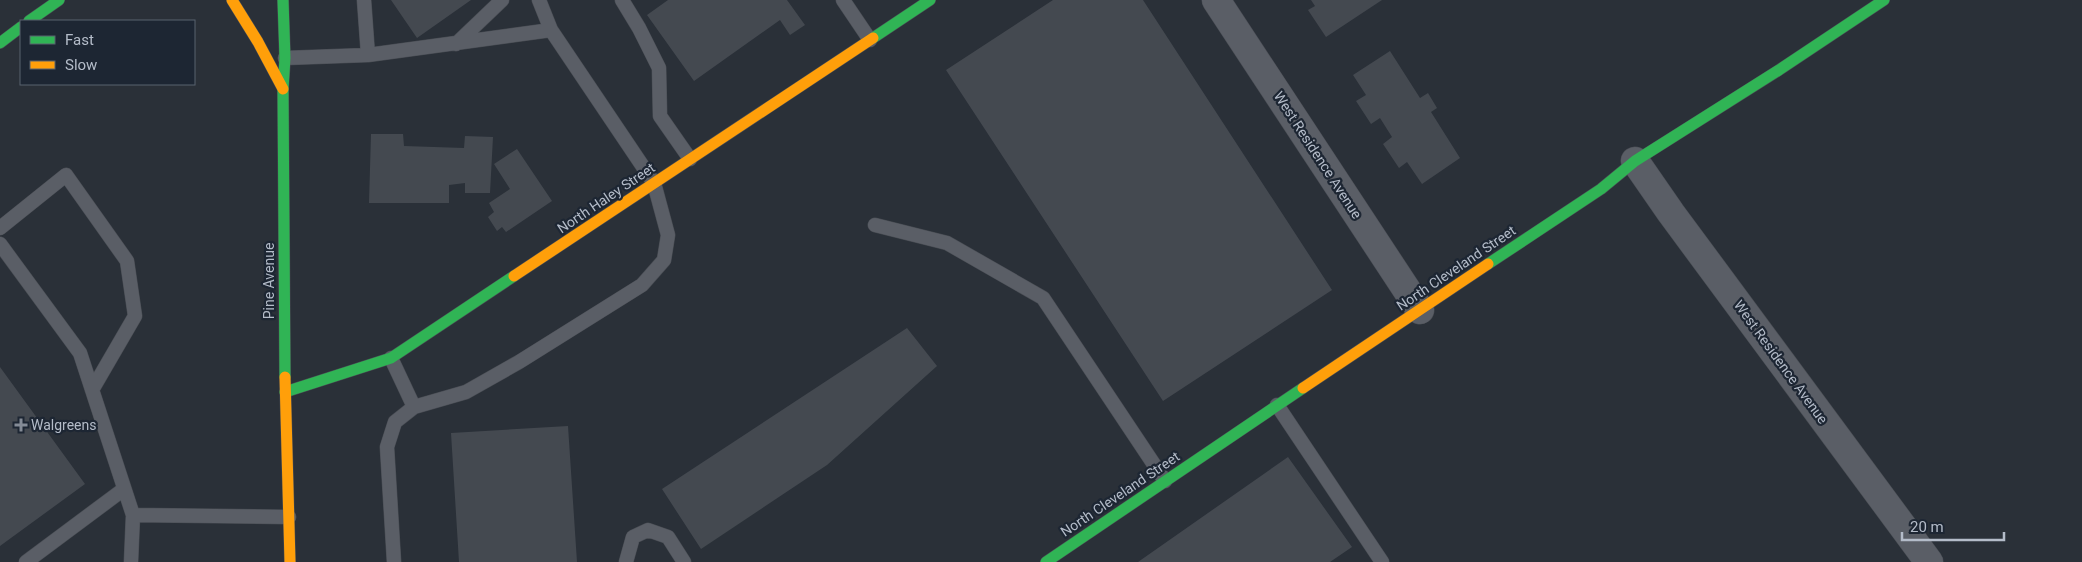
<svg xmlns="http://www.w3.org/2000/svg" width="2082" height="562" viewBox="0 0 2082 562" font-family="Roboto,sans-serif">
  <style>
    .building { fill: #444950 }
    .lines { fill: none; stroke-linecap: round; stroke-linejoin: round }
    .lane-casing { stroke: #484c53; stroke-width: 15 }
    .street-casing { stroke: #484c53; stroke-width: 29 }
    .fast-casing { stroke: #484c53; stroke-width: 12 }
    .slow-casing { stroke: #484c53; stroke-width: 12 }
    .lane { stroke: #5a5e66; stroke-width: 14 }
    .street { stroke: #5a5e66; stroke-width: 28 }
    .fast { stroke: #30b455; stroke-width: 11 }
    .slow { stroke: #ff9f0a; stroke-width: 11 }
    .poi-dot { fill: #848b96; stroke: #1d2633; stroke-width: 2 }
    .labels { text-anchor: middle; stroke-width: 4.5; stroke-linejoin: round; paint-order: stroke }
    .street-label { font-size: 14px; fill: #b4bcc9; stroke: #1d2633 }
    .poi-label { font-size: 14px; fill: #b4bcc9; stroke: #1d2633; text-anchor: start }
  </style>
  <rect width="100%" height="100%" fill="#2a3038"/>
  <path class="building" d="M391,0H471L417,38Z
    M668,0H787L805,25L790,35L780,20L694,81L647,15Z
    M1053,0H1143L1332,290L1163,401L946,70Z
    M1311,0H1382L1326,37L1308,10L1315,6Z
    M1390,51L1420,98L1428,93L1437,108L1431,112L1460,158L1422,184L1407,162L1399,168L1383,144L1392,137L1380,118L1371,124L1356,101L1366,95L1353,75Z
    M371,134H403L404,146L464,148L465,136L493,137L490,193H465V183L449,185V203H369Z
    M517,149L552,201L506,232L502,227L497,231L488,217L494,212L489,203L510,189L494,164Z
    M907,328L937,366L827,465L701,549L662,489Z
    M0,367L85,484L0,546Z
    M568,426L577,562H459L451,433Z
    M1288,457L1352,547L1330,562H1138Z"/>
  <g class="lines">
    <g class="lane-casing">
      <path id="lane" d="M364,0L368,55
        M622,0L639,28L659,68L660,116L690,159
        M843,0L870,40
        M456,44L502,0
        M285,58L368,55L551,30
        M875,225L947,243L1043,298L1165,481
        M0,228L66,175L127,261L135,316L92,390
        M0,244L80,353L133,515L289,517
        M391,358L414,407
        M1277,405L1382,562
        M26,562L124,489
        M131,562L133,515
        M394,562L387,447L395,422L414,407L466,392L519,362L642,285L664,260L668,235L654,183L551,30L539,0
        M626,562L633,537L648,530L668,537L684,562"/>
    </g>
    <g class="street-casing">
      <path id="street" d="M1216,0L1420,310
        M1635,161L1671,213L1929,562"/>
    </g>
    <g class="fast-casing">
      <path id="fast" d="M283,0L285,58L283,89L285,377
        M29,21L59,0
        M873,38L930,0
        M0,43L21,27
        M1488,264L1601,189L1635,161L1779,70L1884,0
        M285,392L391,358L514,276
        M1046,562L1303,388"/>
    </g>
    <g class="slow-casing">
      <path id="slow" d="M232,0L258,42L283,89
        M514,276L873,38
        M285,377L290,562
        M1303,388L1488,264"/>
    </g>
    <use href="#lane" class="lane"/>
    <use href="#street" class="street"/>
    <use href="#fast" class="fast"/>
    <use href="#slow" class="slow"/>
  </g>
  <path class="poi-dot" d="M18.5 417.5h5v5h5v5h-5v5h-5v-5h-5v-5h5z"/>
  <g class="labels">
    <g class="street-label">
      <text transform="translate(1318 155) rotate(57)" y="5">West Residence Avenue</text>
      <text transform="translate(606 198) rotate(-34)" y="5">North Haley Street</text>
      <text transform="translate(1456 268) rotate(-34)" y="5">North Cleveland Street</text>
      <text transform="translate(269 281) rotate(-90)" y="5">Pine Avenue</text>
      <text transform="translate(1781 362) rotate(54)" y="5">West Residence Avenue</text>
      <text transform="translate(1120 494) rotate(-34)" y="5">North Cleveland Street</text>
    </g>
    <g class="poi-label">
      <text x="31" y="430">Walgreens</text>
    </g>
  </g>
  <rect x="20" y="20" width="175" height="65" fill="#1d2633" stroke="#59626f"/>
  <rect x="30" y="36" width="25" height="8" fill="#30b455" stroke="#59626f"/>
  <text x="65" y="45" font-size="15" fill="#b4bcc9">Fast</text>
  <rect x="30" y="61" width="25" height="8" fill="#ff9f0a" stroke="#59626f"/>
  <text x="65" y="70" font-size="15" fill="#b4bcc9">Slow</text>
  <path d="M1902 532v8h102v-8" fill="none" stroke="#b4bcc9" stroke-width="2.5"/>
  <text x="1910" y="532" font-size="15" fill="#b4bcc9" stroke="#1d2633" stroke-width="4" paint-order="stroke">20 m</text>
</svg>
